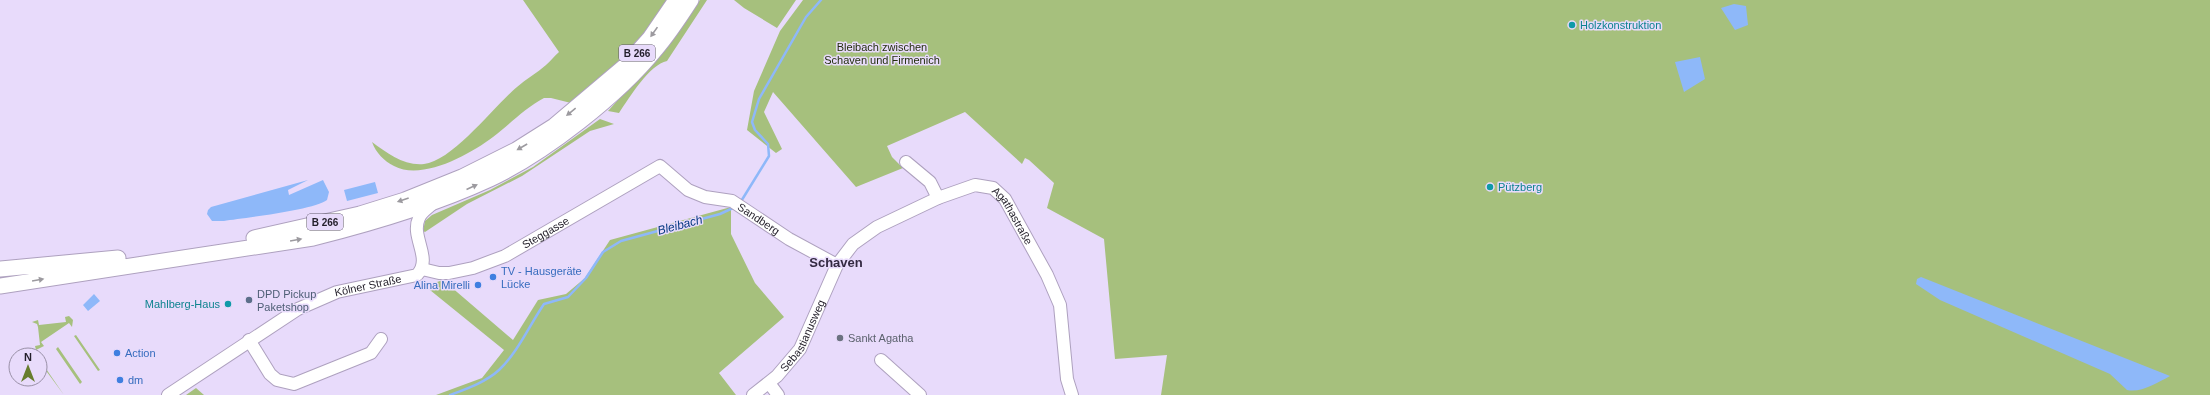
<svg xmlns="http://www.w3.org/2000/svg" width="2210" height="395" font-family="Helvetica,sans-serif">
<rect width="100%" height="100%" fill="#e8dbfb"/>
<path fill="#a6c07d" d="M523,0H668L654,23L620,63L571,103L551,98H544C525,108 509,125 493,137C469,155 422,181 394,166C384,161 376,153 372,142C387,153 404,166 424,164C453,161 495,105 517,87C526,79 537,73 546,65C551,61 554,56 559,52Z
M700,0H707L667,61C650,64 629,98 619,113L608,111L667,46Z
M734,0H796L777,28L744,8Z
M803,0H2210V395H1161L1167,355L1115,359L1104,239L1047,208L1054,183L1029,160L1025,158L1022,164L965,112L887,146L892,157L903,168L856,187L773,92L764,112L782,149L776,153L747,130L754,91L780,31Z
M600,119L614,124L590,131L522,176L467,204L425,232L423,231L425,221L432,215L490,190L533,167Z
M731,207V234L755,283L784,317L719,373L736,395H436L482,378L504,350L425,286L443,280L513,340L538,300L566,294L585,278L610,240Z
M69,316L73,320L72,327L69,323L41,342L44,346L36,350L35,346L40,345L38,327L37,324L32,322L38,320L39,325L66,322L65,317Z
M76,335L100,370L98,371L74,336Z
M58,347L82,382L80,384L56,349Z
M40,360L64,395L44,368L40,370Z
M196,388L204,395H186Z"/>
<path fill="#8eb8f9" d="M1734,4L1746,6L1748,25L1735,30L1721,8Z
M1700,57L1705,79L1684,92L1675,62Z
M308,180L288,190L289,195L323,180L329,192L327,200C314,210 244,218 224,221H212L207,214L208,210L211,207Z
M375,182L378,193L347,201L344,190Z
M1921,277L2170,376C2157,383 2141,393 2127,390L2110,374L1940,300L1916,284L1917,279Z
M94,294L100,301L88,311L83,305Z"/>
<g fill="none" stroke-linecap="round" stroke-linejoin="round">
<path stroke="#8eb8f9" stroke-width="2.5" d="M740,203L769,156L768,144L755,130L752,122L759,99L806,17L821,0
M450,395C466,389 486,382 499,370C518,352 529,326 544,304L568,297L586,278L603,252L621,241L720,214L735,207"/>
<defs>
<g id="minor">
<path d="M906,162L930,182L938,198"/>
<path id="s1" d="M422,269L439,273H449L473,268L505,256L660,166L688,190L705,197L732,201L789,239L837,265"/>
<path d="M249,340L270,374L277,380L294,384L371,353L381,339"/>
<path d="M881,360L920,395"/>
<path d="M769,383L778,395"/>
<path id="s2" d="M168,395L298,309L337,292L417,275C433,258 410,237 419,218C421,212 428,208 432,204"/>
<path id="s3" d="M753,395L777,376L800,349L837,265L853,244L877,227L938,198L975,185L993,188L1005,199L1047,275L1060,305L1067,379L1072,395"/>
</g>
<path id="major" d="M254,238L360,214L405,200L462,177L516,150L554,126L625,66L650,38L676,0
M0,269L118,258
M0,286L313,238C373,223 434,205 490,179C545,153 618,96 656,49C669,34 680,17 691,0"/>
</defs>
<use href="#minor" stroke="#aea1bf" stroke-width="14"/>
<use href="#major" stroke="#aea1bf" stroke-width="17"/>
<use href="#minor" stroke="#fff" stroke-width="12"/>
<use href="#major" stroke="#fff" stroke-width="15"/>
</g>
<defs><path id="oneway-solid" d="M-6-.8H1V-3.2L6.5 0L1 3.2V.8H-6Z"/></defs>
<g fill="#9c9a9f">
<use href="#oneway-solid" transform="translate(654 32) rotate(125)"/>
<use href="#oneway-solid" transform="translate(571 112) rotate(141)"/>
<use href="#oneway-solid" transform="translate(522 147) rotate(150)"/>
<use href="#oneway-solid" transform="translate(472 187) rotate(-24)"/>
<use href="#oneway-solid" transform="translate(403 200) rotate(161)"/>
<use href="#oneway-solid" transform="translate(296 240) rotate(-10)"/>
<use href="#oneway-solid" transform="translate(38 280) rotate(-10)"/>
</g>
<g fill="#0f9aa8" stroke="#e8dbfb" stroke-width="1.5">
<circle cx="1572" cy="25" r="4"/>
<circle cx="1490" cy="187" r="4"/>
<circle cx="228" cy="304" r="4"/>
</g>
<g fill="#3f7fe0" stroke="#e8dbfb" stroke-width="1.5">
<circle cx="493" cy="277" r="4"/>
<circle cx="478" cy="285" r="4"/>
<circle cx="117" cy="353" r="4"/>
<circle cx="120" cy="380" r="4"/>
</g>
<circle fill="#5c6f8a" stroke="#e8dbfb" stroke-width="1.5" cx="249" cy="300" r="4"/>
<circle fill="#6b7280" stroke="#e8dbfb" stroke-width="1.5" cx="840" cy="338" r="4"/>
<g text-anchor="middle" dominant-baseline="central" stroke-width="3" stroke-linejoin="round" paint-order="stroke">
<g fill="#e8dbfb" stroke="#5e5769" stroke-width="1">
<rect x="619" y="45" width="36" height="16" rx="3"/>
<rect x="307" y="214" width="36" height="16" rx="3"/>
</g>
<g font-size="10" font-weight="bold" fill="#231f2a">
<text x="637" y="53">B 266</text>
<text x="325" y="222">B 266</text>
</g>
<g font-size="11" fill="#0d838f" stroke="#e8dbfb" text-anchor="start">
<text x="1580" y="25">Holzkonstruktion</text>
<text x="1498" y="187">Pützberg</text>
<text x="220" y="304" text-anchor="end">Mahlberg-Haus</text>
</g>
<g font-size="11" fill="#232e0e" stroke="#e8dbfb">
<text x="882" y="47">Bleibach zwischen<tspan x="882" dy="13">Schaven und Firmenich</tspan></text>
</g>
<g font-size="11" fill="#231f2a" stroke="#e8dbfb">
<text stroke="none"><textPath href="#s3" startOffset="373">Agathastraße</textPath></text>
<text stroke="none"><textPath href="#s1" startOffset="380">Sandberg</textPath></text>
<text stroke="none"><textPath href="#s1" startOffset="133">Steggasse</textPath></text>
<text stroke="none"><textPath href="#s2" startOffset="230">Kölner Straße</textPath></text>
<text stroke="none"><textPath href="#s3" startOffset="79">Sebastianusweg</textPath></text>
</g>
<g font-size="11" fill="#366cbe" stroke="#e8dbfb" text-anchor="start">
<text x="501" y="271">TV - Hausgeräte<tspan x="501" dy="13">Lücke</tspan></text>
<text x="470" y="285" text-anchor="end">Alina Mirelli</text>
<text x="125" y="353">Action</text>
<text x="128" y="380">dm</text>
</g>
<g font-size="11" fill="#4e5e75" stroke="#e8dbfb" text-anchor="start">
<text x="257" y="294">DPD Pickup<tspan x="257" dy="13">Paketshop</tspan></text>
</g>
<g font-size="11" fill="#5b616d" stroke="#e8dbfb" text-anchor="start">
<text x="848" y="338">Sankt Agatha</text>
</g>
<g font-size="12" font-style="italic" fill="#053881" stroke="#e8dbfb">
<text transform="translate(680 225) rotate(-15)">Bleibach</text>
</g>
<g font-size="13" font-weight="bold" fill="#332941" stroke="#e8dbfb">
<text x="836" y="262">Schaven</text>
</g>
</g>
<g transform="translate(28 367)"><circle r="19" fill="#e8dbfb" stroke="#9990a7"/>
<path d="M0-3L7 15L0 10L-7 15Z" fill="#677d2e"/>
<text y="-6" font-size="11" font-weight="bold" text-anchor="middle" fill="#231f2a">N</text>
</g>
</svg>
